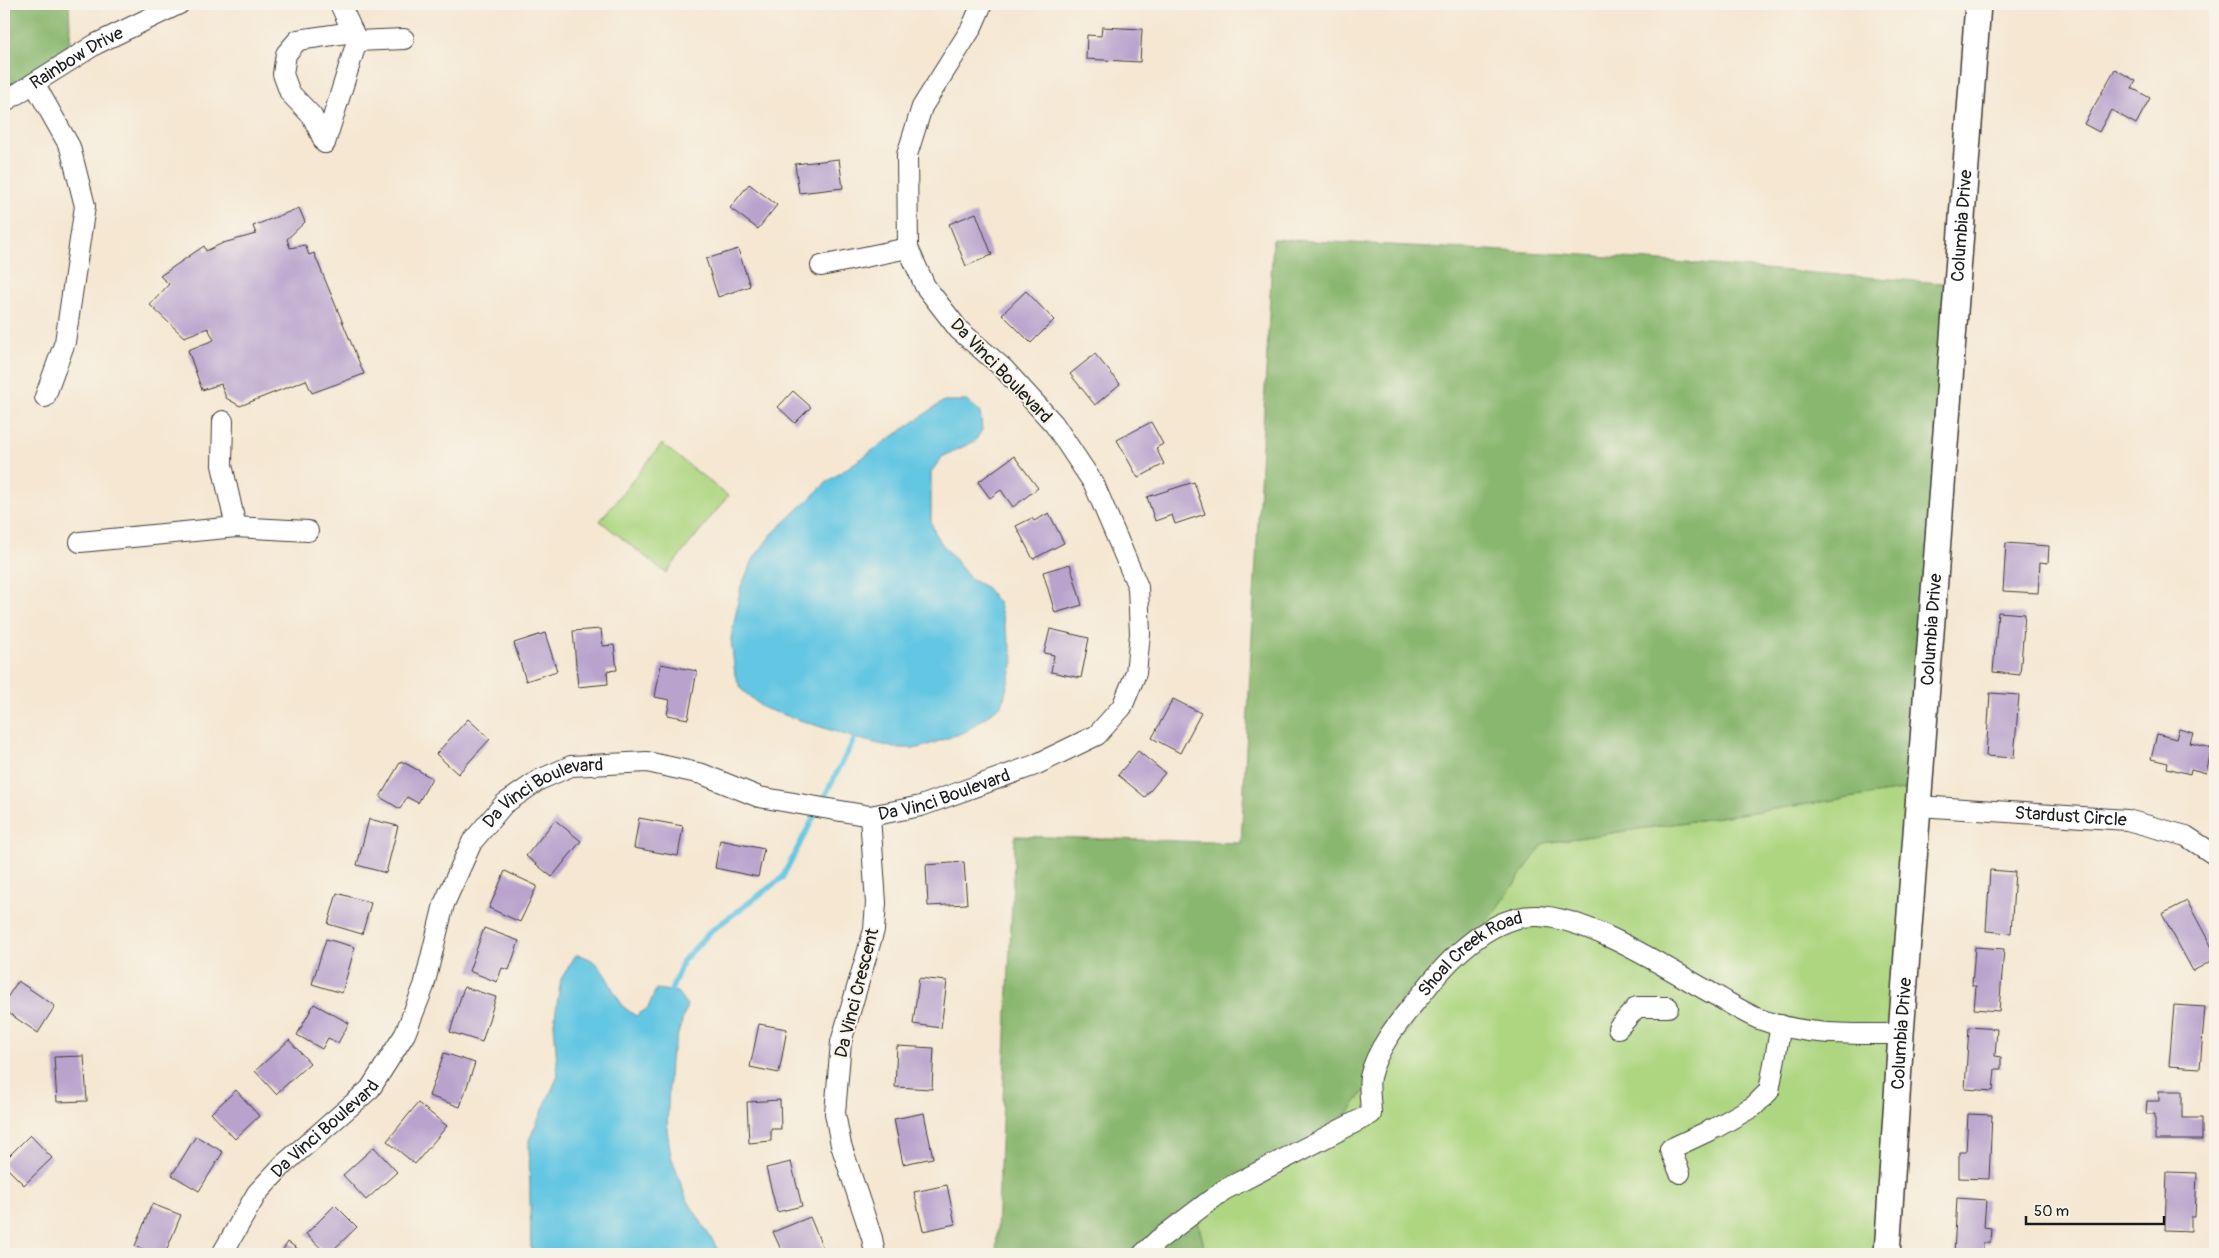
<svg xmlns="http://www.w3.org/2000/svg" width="2219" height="1258" font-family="Pangolin,sans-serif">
<rect width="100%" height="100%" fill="#f7f3e8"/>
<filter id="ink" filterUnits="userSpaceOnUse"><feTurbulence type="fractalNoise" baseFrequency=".02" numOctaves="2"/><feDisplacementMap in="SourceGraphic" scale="10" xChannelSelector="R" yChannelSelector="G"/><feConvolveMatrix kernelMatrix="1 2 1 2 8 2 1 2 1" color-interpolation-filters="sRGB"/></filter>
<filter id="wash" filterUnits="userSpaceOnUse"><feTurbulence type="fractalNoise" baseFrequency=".0096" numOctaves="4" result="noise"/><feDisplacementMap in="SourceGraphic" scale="20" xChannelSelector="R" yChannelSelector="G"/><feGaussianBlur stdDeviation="1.12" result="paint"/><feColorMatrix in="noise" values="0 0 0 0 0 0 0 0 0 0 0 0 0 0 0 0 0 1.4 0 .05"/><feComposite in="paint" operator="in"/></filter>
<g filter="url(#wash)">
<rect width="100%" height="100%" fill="#f5e7d2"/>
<path fill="#aed681" stroke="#65794e" d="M662,444L728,496L666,573L600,521Z
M1909,789L1887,1254H1206L1193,1203L1320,1152L1543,843Z"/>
<path fill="#8ab76f" stroke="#536a46" d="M4,4H69L71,57L4,94Z
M1273,239L1584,255L1955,284L1909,789L1544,843L1320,1152L1193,1203L1206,1254H996L1015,836L1241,843Z"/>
<path fill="#64c6e2" stroke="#40717f" d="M944,401H967L980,411L982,430L975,441L942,457L931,472V522L936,536L959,565L971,579L987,588L999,604L1014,661L1002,705L965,732L919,748H895L855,738L763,708L741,689L735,675L731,639L741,586L754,558L771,535L827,482Z
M576,955C604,957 608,987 624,1007C627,1010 632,1013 636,1016L648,1008L656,989L677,992L687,1005L670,1060L667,1130L671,1156L686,1198L721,1254H531L529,1140L558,1076L554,1023L561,979Z"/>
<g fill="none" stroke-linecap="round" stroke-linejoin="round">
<path stroke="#64c6e2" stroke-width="5.5" d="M671,991L683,961L711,931L782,878L855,738"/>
</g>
<g id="blocks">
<path fill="#b9a3cd" d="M1102,27L1142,29L1140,62L1086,59L1087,35L1101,36Z
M2115,69L2136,81L2132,88L2150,98L2136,124L2111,110L2099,132L2084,124Z
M839,159L843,188L799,193L795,164Z
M749,184L777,205L758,229L730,208Z
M299,208L305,222L287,239L290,248L305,245L309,255L314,253L364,374L312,393L306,380L240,406L226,398L221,384L202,390L188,350L214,340L208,328L184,337L150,305L169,284L160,276L204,246L206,251L223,243L256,234L253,226Z
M976,213L992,255L966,266L949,224Z
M738,249L750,286L718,297L706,259Z
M1026,291L1054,320L1031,343L1002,314Z
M1095,354L1120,384L1095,405L1070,374Z
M793,391L811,407L795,423L778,407Z
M1151,422L1163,444L1156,448L1164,464L1138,478L1117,440Z
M1014,456L1038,488L1013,507L1001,490L990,498L978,482Z
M1194,482L1205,514L1175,524L1172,515L1155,521L1147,497Z
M1049,513L1064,543L1033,559L1016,526L1032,518L1034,521Z
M2006,543L2049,546L2048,563L2040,562L2038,593L2003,591Z
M1070,564L1082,605L1055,613L1043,572Z
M1998,612L2025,614L2020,675L1993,672Z
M601,629L603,646L614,645L617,670L607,671L608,684L578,687L573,631Z
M1050,629L1089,638L1081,678L1051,672L1054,655L1044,653Z
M545,633L557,671L526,681L514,643Z
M661,664L697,671L688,719L667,715L670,700L655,697Z
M1990,693L2019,695L2014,758L1986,756Z
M1173,699L1201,713L1180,753L1152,738Z
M468,719L490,739L458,774L436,754Z
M2179,729L2193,733L2190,743L2212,748L2206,773L2191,769L2190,774L2167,768L2168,763L2151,759L2157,734L2176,739Z
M1138,751L1165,773L1145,797L1118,775Z
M401,761L432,778L418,803L407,797L400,809L380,797Z
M639,818L683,826L678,856L634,848Z
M369,819L398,826L386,873L357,865Z
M555,820L581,841L552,877L526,856Z
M720,840L764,849L758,877L715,868Z
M964,862L967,904L928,906L926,865Z
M1990,870L2015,872L2011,933L1986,931Z
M505,871L537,886L520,922L489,908Z
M337,893L371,903L362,934L328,924Z
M2187,901L2215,953V959L2193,971L2162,914Z
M484,928L519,941L509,970L502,968L497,982L469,971Z
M326,939L355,947L342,993L312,984Z
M1975,947L2004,949L1999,1011L1974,1009L1976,986H1972Z
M919,978L947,981L941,1028L913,1024Z
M18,981L55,1006L38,1033L4,1010V1002Z
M464,987L496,997L482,1042L450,1032Z
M314,1004L349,1023L338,1043L328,1038L322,1049L297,1035Z
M2174,1005L2205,1007L2200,1068L2169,1066Z
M759,1024L787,1029L779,1073L750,1067Z
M1969,1027L1997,1029L1995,1056L2001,1057V1069H1995L1993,1091L1965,1089Z
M289,1040L310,1063L276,1094L255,1071Z
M897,1046L934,1048L932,1089L895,1087Z
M444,1053L475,1063L460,1107L429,1096Z
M84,1056L87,1101L57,1102L54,1057Z
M236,1090L259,1116L235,1139L211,1113Z
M2159,1091H2182V1118H2202V1140H2155V1114H2146L2147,1101H2159Z
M780,1100L781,1129H771V1141L749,1143L747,1102Z
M418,1103L447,1126L415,1164L387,1141Z
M924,1113L933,1158L903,1164L894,1119Z
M1968,1114L1992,1115L1989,1179L1959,1178V1152H1966Z
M30,1135L52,1158L24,1185L4,1165V1161Z
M196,1136L223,1152L199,1191L172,1175Z
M374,1147L397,1172L366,1200L343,1175Z
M791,1162L802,1206L777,1212L766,1168Z
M2167,1172L2197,1173L2195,1217H2191V1231L2165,1230Z
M947,1185L955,1224L923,1231L914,1192Z
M1957,1198L1986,1200L1984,1227L1991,1228L1990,1243H1983V1254H1954Z
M152,1204L181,1215L165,1254H155L135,1246Z
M335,1205L357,1227L329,1254H327L306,1234Z
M810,1217L825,1253L783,1254L773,1232Z
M288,1242L305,1254H280Z"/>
</g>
</g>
<g filter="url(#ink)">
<use href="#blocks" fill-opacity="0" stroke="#3d3a37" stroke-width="1"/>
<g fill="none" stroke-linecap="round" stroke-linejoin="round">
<defs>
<g id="minor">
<path d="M340,4L357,41L404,39"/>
<path d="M34,83L70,147L85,206L65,342L45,397"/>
<path id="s1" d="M4,102L96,44L179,4"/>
<path d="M325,143L312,116L290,93L283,74L286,54L298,40L353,32"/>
<path d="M325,143L357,41"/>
<path d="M821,266L908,248"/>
<path d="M223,421L222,465L236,527"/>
<path d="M80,542L236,527L308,531"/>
<path id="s2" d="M1919,806L2127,820L2186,836L2215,855"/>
<path d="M870,816L876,903L874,930L841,1042L835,1113L841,1145L872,1238L875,1254"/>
<path d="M1618,1028L1637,1007H1668"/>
<path d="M1680,1173L1670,1149L1717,1127L1754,1106L1769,1091L1781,1025"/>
<path id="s3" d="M222,1254L257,1193L284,1164L370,1089L405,1034L424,986L444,904L472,842L504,804L539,780L571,766L647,762L702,774L759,797L870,816L921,806L1035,765L1097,735L1122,707L1136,673L1140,634L1138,587L1094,484L1054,424L1003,368L959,330L925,286L908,248L907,155L922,107L971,29L982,4"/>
<path id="s4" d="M1143,1254L1158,1240L1224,1190L1371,1114C1371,1103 1368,1088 1370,1077C1378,1044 1404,1016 1424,991C1450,958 1491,915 1537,916C1589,917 1669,970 1715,995C1729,1003 1744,1013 1759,1019C1804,1036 1853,1034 1901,1034"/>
</g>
<g id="major">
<path id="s5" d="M1887,1254L1901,1034L1978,4"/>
</g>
</defs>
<use href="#minor" stroke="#3d3a37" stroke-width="22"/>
<use href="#major" stroke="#3d3a37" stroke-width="28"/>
<use href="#minor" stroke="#fff" stroke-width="20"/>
<use href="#major" stroke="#fff" stroke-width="25"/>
</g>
</g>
<g text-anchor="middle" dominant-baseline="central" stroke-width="4" stroke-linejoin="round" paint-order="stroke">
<g font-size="18" fill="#1c1c1c" stroke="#f7f3e8">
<text stroke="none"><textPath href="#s1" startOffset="85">Rainbow Drive</textPath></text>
<text stroke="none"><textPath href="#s5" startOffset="1031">Columbia Drive</textPath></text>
<text transform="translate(1001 371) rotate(46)">Da Vinci Boulevard</text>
<text stroke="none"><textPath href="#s5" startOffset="626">Columbia Drive</textPath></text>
<text stroke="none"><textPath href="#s3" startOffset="1004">Da Vinci Boulevard</textPath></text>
<text stroke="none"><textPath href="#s3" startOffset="584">Da Vinci Boulevard</textPath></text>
<text stroke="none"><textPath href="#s2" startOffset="152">Stardust Circle</textPath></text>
<text stroke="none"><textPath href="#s4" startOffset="469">Shoal Creek Road</textPath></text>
<text transform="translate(857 993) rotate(-76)">Da Vinci Crescent</text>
<text stroke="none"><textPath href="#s5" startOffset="221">Columbia Drive</textPath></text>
<text stroke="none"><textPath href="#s3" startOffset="164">Da Vinci Boulevard</textPath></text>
</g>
</g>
<rect width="2219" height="1258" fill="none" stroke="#f7f3e8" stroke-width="20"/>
<path d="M2026 1216v8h138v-8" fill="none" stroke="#1c1c1c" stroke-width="2.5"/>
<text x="2034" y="1216" font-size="15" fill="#1c1c1c" stroke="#f7f3e8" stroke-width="4" paint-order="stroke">50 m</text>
</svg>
